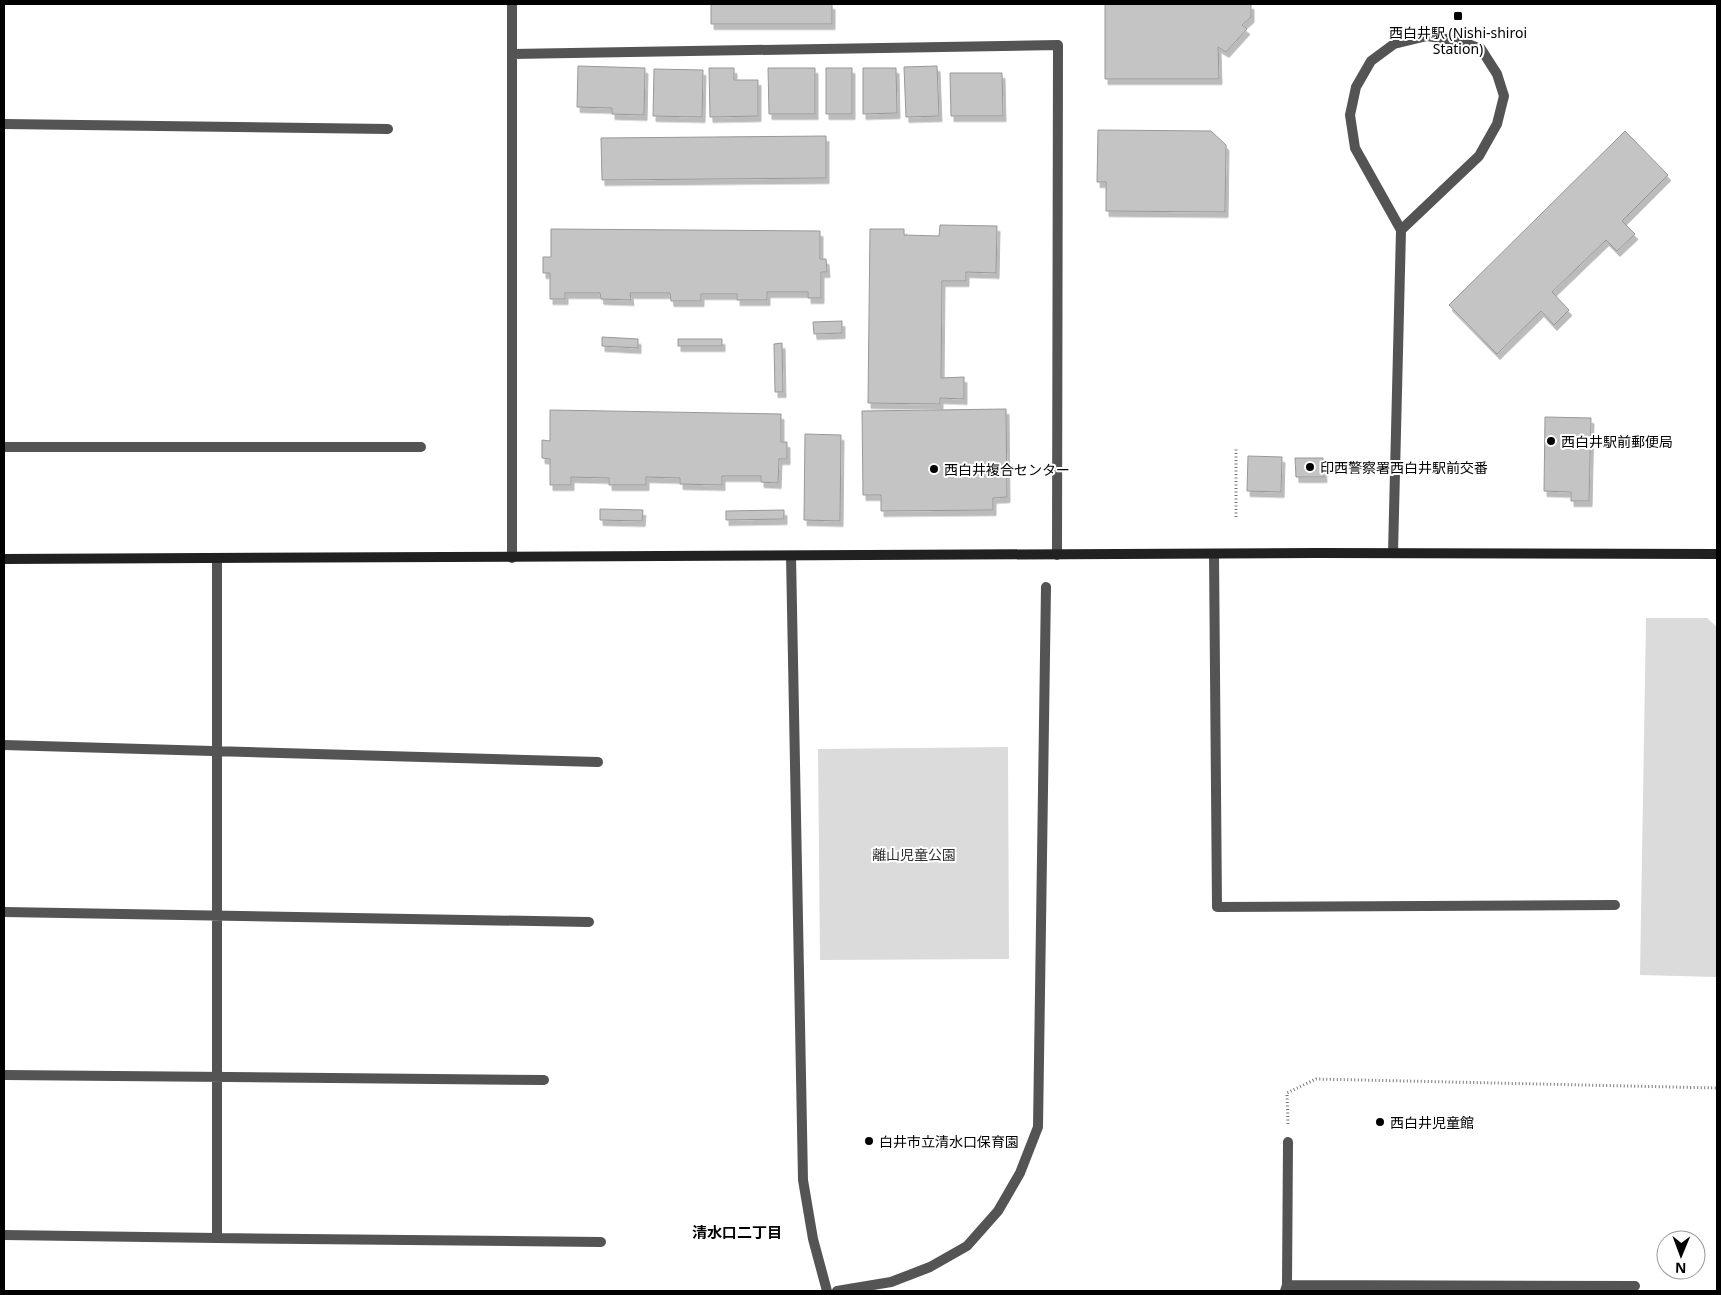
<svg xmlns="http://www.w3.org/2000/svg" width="1721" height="1295" font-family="'Noto Sans','Noto Sans JP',sans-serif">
<defs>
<filter id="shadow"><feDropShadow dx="3" dy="5.5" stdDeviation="0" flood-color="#0004"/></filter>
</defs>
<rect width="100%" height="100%" fill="#fff"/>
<path fill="#dbdbdb" d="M1646,618H1707L1717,627V977L1640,975Z
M1008,747L1009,959L820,960L818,749Z"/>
<path fill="#c4c4c4" stroke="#989898" filter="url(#shadow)" d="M711,4H832V24H711Z
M1105,4H1251V17L1242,25L1247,29L1226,52L1218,47L1219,79H1105Z
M578,66L645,68L644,115L612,114V108L577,107Z
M937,66L939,116L906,117L904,67Z
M709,68H734V80H758V116L710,117Z
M768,68H815V114H769Z
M826,68H852V114H826Z
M863,68H896L897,113L863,114Z
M654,69L703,70L702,117L653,116Z
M950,73H1002L1003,116H951Z
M1098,130L1211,131L1226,145L1225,212L1106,211V182H1097Z
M1625,131L1668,175L1622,221L1635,234L1617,251L1606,240L1552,292L1569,310L1554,325L1541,311L1497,354L1449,305Z
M826,136V178L602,180L601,138Z
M940,225L997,226L996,273L966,272V281H942L941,378L964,377V399L940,398V404L868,403L870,229H904V235L939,236Z
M551,229L820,231V259H826L827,272H821V298H808V292H767V300H737V294H701V301H671L670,293H630L631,300L601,299L600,293H565V299H550V273H543V257H551Z
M842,321V333L814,334L813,322Z
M602,337L638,339V348L602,346Z
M678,339H722V346H678Z
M782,343L783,392H775L774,344Z
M1006,409L1007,497L993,498V510L881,511V495H863L862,411Z
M550,410L781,414V442H787V459H779L778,483L761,482V476H722V485L680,484V478L646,477V485H609V478L571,477V485H550V459L542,458V440L550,441Z
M1545,417L1591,418L1589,501H1571V492L1544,491Z
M805,434L841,435L840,521L804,520Z
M1248,456L1282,457L1281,492L1247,491Z
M1295,458H1323L1324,477H1296Z
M600,509L643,510L642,521L600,520Z
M784,510V519L726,520V511Z"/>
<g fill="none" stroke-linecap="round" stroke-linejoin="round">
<path stroke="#767676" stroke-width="3" stroke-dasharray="1 2.5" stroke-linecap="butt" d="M1236,517V448
M1288,1124L1287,1093L1316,1079L1717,1088"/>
<path stroke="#545454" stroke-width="10" d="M1427,36L1460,41L1481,49L1497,74L1504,96L1497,124L1479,156L1401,230L1355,148L1350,115L1356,87L1371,61L1394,44Z
M4,124L388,129
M4,447H421
M1393,553L1401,230
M1214,554L1217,907L1615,905
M4,745L598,762
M4,912L589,922
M4,1075L544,1080
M4,1235L217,1238V559
M217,1238L601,1242
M1287,1285L1288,1142
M1285,1291L1287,1285L1635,1286"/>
<path stroke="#545454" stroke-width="10" d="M512,4V558
M512,54L1058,45L1057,555
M791,556L803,1180L813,1239L827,1291
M837,1291L891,1282L930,1267L967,1246L998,1211L1020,1173L1038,1127L1046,587"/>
<path stroke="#212121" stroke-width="10" d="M4,559L1317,553L1717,554"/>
</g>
<g fill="#000" stroke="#fff" stroke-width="2">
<rect x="1453" y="11" width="10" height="10" rx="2.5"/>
<circle cx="1551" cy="441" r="5"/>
<circle cx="1310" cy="467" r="5"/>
<circle cx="934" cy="469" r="5"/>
<circle cx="1380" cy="1122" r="5"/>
<circle cx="869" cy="1141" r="5"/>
</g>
<g text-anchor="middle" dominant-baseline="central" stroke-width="4" stroke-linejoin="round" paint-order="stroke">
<g font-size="14" fill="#000" stroke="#fff" text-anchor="start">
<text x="1458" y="32" text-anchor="middle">西白井駅 (Nishi-shiroi<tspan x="1458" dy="16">Station)</tspan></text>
<text x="1561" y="441">西白井駅前郵便局</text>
<text x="1320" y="467">印西警察署西白井駅前交番</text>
<text x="944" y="469">西白井複合センター</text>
<text x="1390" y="1122">西白井児童館</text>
<text x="879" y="1141">白井市立清水口保育園</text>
</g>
<g font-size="14" fill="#323232" stroke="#fff">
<text x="914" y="854">離山児童公園</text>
</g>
<g font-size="15" font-weight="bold" fill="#000" stroke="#fff">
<text x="737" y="1232">清水口二丁目</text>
</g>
</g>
<rect width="1721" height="1295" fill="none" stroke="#000000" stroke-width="10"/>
<g transform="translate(1681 1255) rotate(181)"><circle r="24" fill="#ffffff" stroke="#999999"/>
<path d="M0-4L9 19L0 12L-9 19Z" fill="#000000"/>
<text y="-8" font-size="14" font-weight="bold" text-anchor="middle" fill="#000000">N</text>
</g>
</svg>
